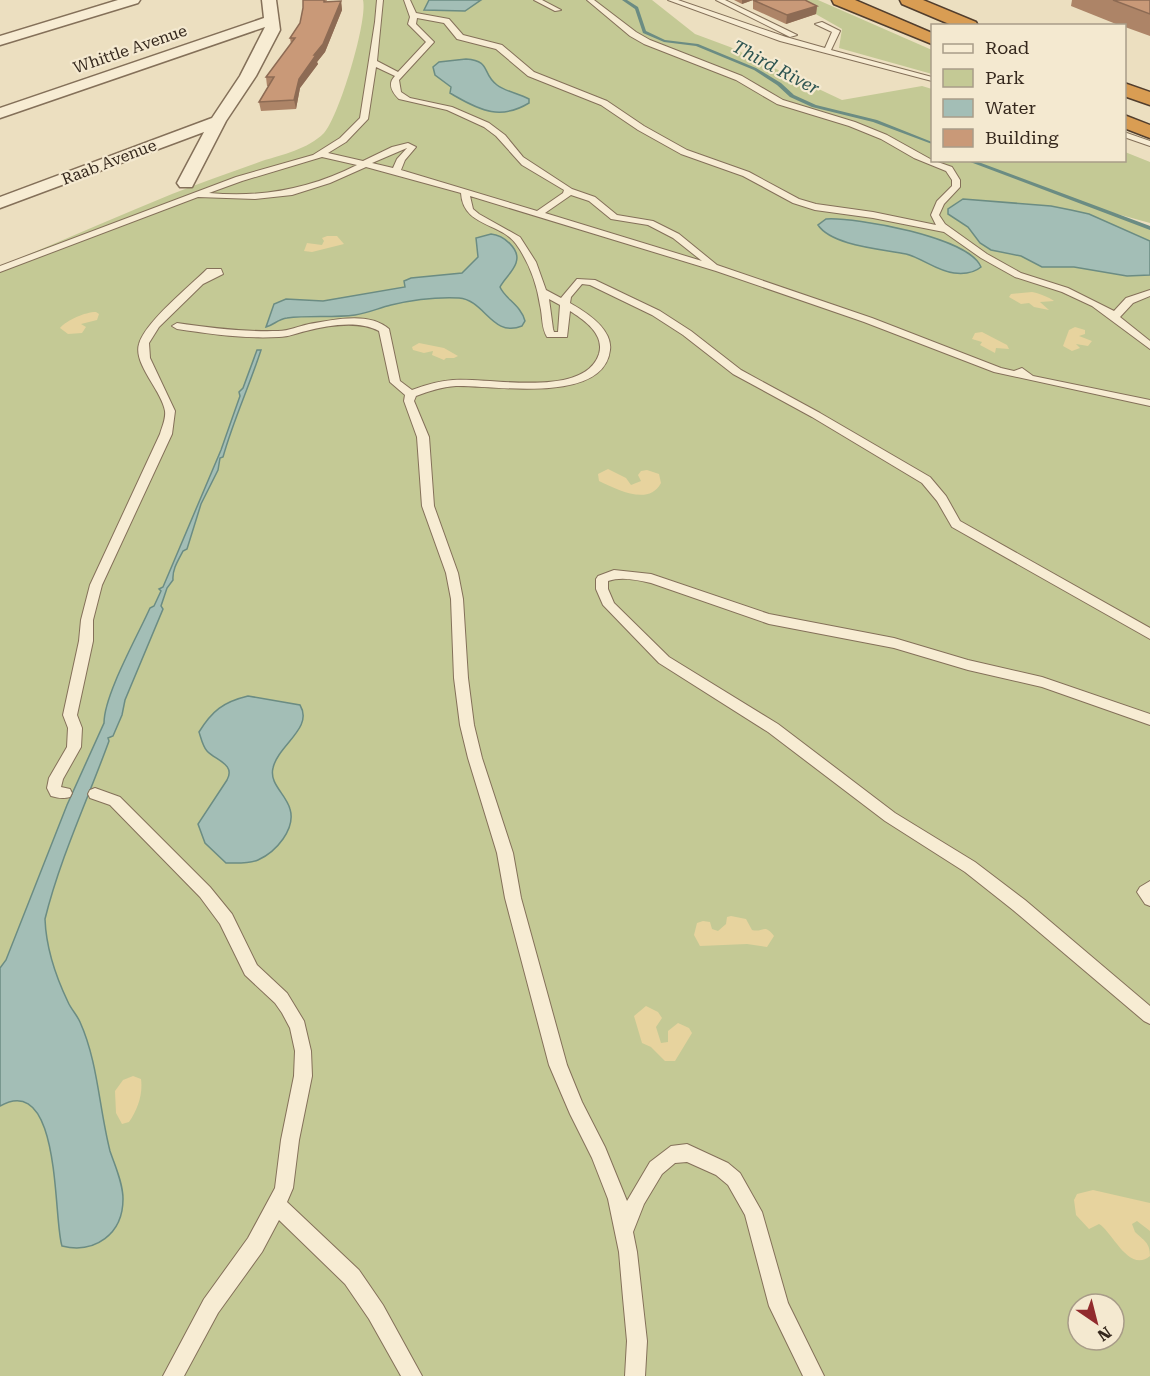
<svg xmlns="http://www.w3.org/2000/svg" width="1150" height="1376" font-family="'Roboto Serif',serif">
<rect width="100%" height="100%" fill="#ecdfc0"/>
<path fill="#c4c995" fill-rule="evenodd" d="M363,0H652L695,34L730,47L842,100L922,86L932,89V160H1124L1125,152L1150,162V223L1095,208L1150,228V1376H0V266C58,243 115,217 172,194C202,182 232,172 262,161C282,155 308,149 324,133C339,117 368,20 363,0ZM1078,1304H1114V1340H1078Z
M791,0H818L932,50V74L839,48L842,29Z"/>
<path fill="#e7d39e" d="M327,236H337L344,244L312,252L304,251L307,243L322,245L324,241L322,238Z
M1032,292C1038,293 1049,297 1054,301L1040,302L1049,310L1034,307L1029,303L1021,304L1009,297L1011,294Z
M96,312L99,314L97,320L81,324L86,327L82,333L68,334L60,328C67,320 85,312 96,312Z
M1075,327L1085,330V334L1079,336L1092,341L1088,346L1076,344L1080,348L1072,351L1063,346L1069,330Z
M982,332L1007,345L1009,349L996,348L995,353L980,345L982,342L972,339L975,333Z
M419,343L444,348L458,356L454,358H446L444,360L432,355L433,351L424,353L413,350L412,347Z
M608,469L626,478L631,485L641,481L638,475L641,471L647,470L659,474L661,483C649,506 618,490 599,481L598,474Z
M731,916L746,919L752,930C763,933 764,923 774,936L767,947L747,944L700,946L694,935L697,923L703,921L710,922L712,929L718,931L726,924L727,917Z
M646,1006L658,1012L662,1018L656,1027L661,1043L668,1042V1031L678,1023L689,1028L692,1033L675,1061H665L651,1047L642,1043L634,1016Z
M133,1076L141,1079C143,1094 138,1109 129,1122L122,1124L116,1113L115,1091L123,1080Z
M1093,1190L1150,1203V1231L1137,1221L1132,1224L1135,1232C1144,1241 1150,1242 1150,1256C1129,1274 1112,1231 1099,1224L1089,1229L1076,1215L1074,1200L1077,1194Z"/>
<path fill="#a3beb6" stroke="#6b8c83" stroke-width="1.5" d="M429,0H481L465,11L424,10Z
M466,59C492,61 481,73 497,85C506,92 519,93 529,99V103C501,120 481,111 455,96L450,93L451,87L435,75L433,67L439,62Z
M963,199L1051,206L1071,210L1089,214L1150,241V275L1127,276L1074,267H1042L1021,256L991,250L980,243L968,227L948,214V209Z
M826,219C856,217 969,237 981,267C974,273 963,274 954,273C937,271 922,258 906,254C883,249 832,246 818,225Z
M491,234C503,235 521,249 516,263C513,272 504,279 500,287C505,299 521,305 525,321L522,326C492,338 485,300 459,298C438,297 412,300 391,305C379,308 368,313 355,315C333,318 309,315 287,318C278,319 274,325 266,327L274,304L286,299L323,301L405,287L404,281L411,278L462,273L478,257L476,238Z
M257,350H261C249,387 233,421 223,457L220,458L218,470L201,504L187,549L183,551C179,559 172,569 173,580L167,588L161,606L163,609L125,700L122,715L113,736L108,738L109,741C88,799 60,858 45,919C46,946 56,977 68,1002C71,1009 77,1015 80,1022C98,1062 99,1108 110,1151C115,1166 123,1183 123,1199C123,1234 95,1254 62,1246C53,1220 62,1071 0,1106V968L6,960L67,805L104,723C104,695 137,637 150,608L154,606L161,591L159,589L163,587L221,450L240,396L239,392L243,388Z
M248,696L300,705C314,728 278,745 273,768C269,784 286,794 290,809C296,829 276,852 258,860C249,864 236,863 226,863L205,843L198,824L227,780C236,764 215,760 207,751C203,747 201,738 199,732C212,711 223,702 248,696Z"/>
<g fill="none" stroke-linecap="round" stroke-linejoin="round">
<path fill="#6b8c83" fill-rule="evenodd" d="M622,0H627L638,7L646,31L665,40L698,44L756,68L781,83L794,95L816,105L877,120L932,142V144L873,122L812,107L790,97L777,85L754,70L696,46L664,42L643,33L635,9Z
M965,160H973L1150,226V230Z"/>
<defs>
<path id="lane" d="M377,0H383L377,61L398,72L426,42L408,24L410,17L404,0H410L416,13L449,19L463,35L502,45L534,72L607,101L644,126L687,150L749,172L799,199L816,204L873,212L936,225L931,215L937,201L952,186V180L946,171L914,158L881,139L849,126L777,104L736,80L644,44L630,36L587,0H594L636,32L650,40L742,76L783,100L855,122L887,135L932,160L952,167L960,180V187L944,204L939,215L945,224L987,254L1021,273L1068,288L1114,311L1126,298L1150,290V296L1133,303L1120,317L1150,341V349L1092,306L1062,292L1015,277L981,258L944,232L873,218L815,210L793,203L743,176L681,154L638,130L601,105L528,76L496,49L457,39L444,23L417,18L416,24L434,42L399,80L401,92L410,98L452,107L489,123L505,135L523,157L572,189L595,197L617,215L653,221L679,234L717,265L872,318L1001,368L1014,371L1022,368L1033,376L1150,400V406L994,372L864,322L716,271L470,196L473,209L479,214L520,237L536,262L546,290L561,298L577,279L595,280L660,311L691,331L741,370L820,413L930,477L946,496L960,521L1150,628V639L952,527L937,501L922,483L812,417L733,374L683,335L652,315L590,285L582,284L571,297L570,303C586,312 613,329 610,350C604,405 493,385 456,386C442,387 429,391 416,396L414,401L429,437L434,506L458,573L463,599L468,678L474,725L482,758L513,853L521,898L567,1065L582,1102L605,1147L627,1201L650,1162L671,1146L687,1144L728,1163L740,1173L762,1212L788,1303L824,1376H803L769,1306L745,1215L728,1185L716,1175L687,1162L675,1163L662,1174L644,1204L633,1232L637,1252L647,1341L645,1376H625L627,1341L623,1298L619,1252L608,1199L592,1158L570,1114L549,1065L505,898L497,853L468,758L460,725L454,678L451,599L446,573L422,506L417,437L404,401L405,395L390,382L379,331C358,320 329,325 306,331C297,333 288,337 279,337C244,339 211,334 177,329L172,326L177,323C211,328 243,332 278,331C289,331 299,326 309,324C333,320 369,311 389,329L400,381L412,390C425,385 439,381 453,380C489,377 584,399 599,354C605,334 584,320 570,311L567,337H547C541,327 543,317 540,305C537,285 529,262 516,244C500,222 463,227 461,193L366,167L330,183L292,195L255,199L198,197L0,272V266L236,177L313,155L340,138L360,118L375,22ZM376,67L395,76C387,84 392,92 399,99L447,110L484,127L496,136L522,165L564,190L563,193L537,211L401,170L405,160L416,147L408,143L392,147L363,161L328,153L346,142L368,119ZM407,148L397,159L393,168L372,163ZM322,157L357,165C310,189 261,198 209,193L242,181ZM571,195L589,201L611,219L648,225L673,238L702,261L545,213ZM549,299L560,305L558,332H554L553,329Z
M534,0H542L561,10L555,11Z
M668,0H678L786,37L825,48L832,32L815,24L822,22L840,31L831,50L932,77V81L780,41Z
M716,0H725L797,35L790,37Z
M1124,132L1150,141V146L1124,137Z
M207,269H221L223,274L203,284L159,327L149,343L150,358L175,411L172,434L102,585L93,620V641L77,715L82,728L81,747L63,779L61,787L70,789L72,793L70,797C63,799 58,798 51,796L47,788L49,778L67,747L68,728L63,715L79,641L81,620L90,585L160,434C162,427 166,419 165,411C162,391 133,364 139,344C145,322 190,286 207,269Z
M614,570L651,574L769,614L894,638L968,660L1042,677L1150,714V725L1042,687L968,670L894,648L769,624L651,583C637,580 622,576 608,581V589L614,603L669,657L778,724L895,813L975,862L1025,900L1150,1006V1024L1144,1021L1013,910L965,872L885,821L768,732L659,663L603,605L596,589V579L598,576Z
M95,788L120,797L210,887L232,914L257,965L287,993L304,1021L311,1051L312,1076L299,1140L293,1188L287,1202L359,1270L383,1305L422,1376H401L369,1319L345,1284L279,1220L262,1252L218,1313L184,1376H163L204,1299L248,1238L275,1188L281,1140L294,1076L295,1051L290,1028L282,1013L275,1003L245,975L220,924L200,897L110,805L90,798L88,794L90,790Z
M1150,881V906L1145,904L1137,892L1140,887Z"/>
<path id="street" d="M118,0H140L138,3L0,45V36Z
M262,0H276L280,30L256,76L226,121L192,187H180L177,183L204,132L0,208V197L212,118L240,76L265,27L0,118V108L264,18Z"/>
<path id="highway" d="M832,0H855L932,33V44L834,4Z
M900,0H923L976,22L978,26H954L902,4Z
M1124,83L1150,92V105L1124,96Z
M1124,115L1150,125V138L1124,128Z"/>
</defs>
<use href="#lane" stroke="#847059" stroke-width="2"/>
<use href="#street" stroke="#847059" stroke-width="3"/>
<use href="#highway" stroke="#523e2d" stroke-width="3"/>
<use href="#lane" fill="#f7ecd3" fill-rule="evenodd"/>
<use href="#street" fill="#f7ecd3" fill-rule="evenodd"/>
<use href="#highway" fill="#d99d53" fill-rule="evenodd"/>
</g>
<path fill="#ad8467" d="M303,0H327L326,2L341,1L342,10L325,52L317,62L318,64L300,88L296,109L261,111L259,102L269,86H267L266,77L291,44L290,38L300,23L303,8Z
M734,0H753L742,4Z
M753,0L817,6L816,14L786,24L753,9Z
M1072,0H1150V36L1125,27V26H1121L1071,6Z"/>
<path fill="#8d6b54" d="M742,0H753L742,4Z
M341,1L342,10L325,52L317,62L318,64L300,88L296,109L294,100L299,79L314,55Z
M817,6L816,14L786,24L787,15Z"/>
<path fill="#c99978" stroke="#8d6b54" stroke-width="1.5" d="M303,0H324V2L341,1L323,44L314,55H316L299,79L294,100L259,102L274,77H266L295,38H290L300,23L303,8Z
M753,0H805L817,6L787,15Z
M1113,0H1150V14Z"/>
<g text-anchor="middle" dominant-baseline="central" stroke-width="4.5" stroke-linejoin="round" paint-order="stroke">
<g font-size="16" fill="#35281d" stroke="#f4e9d0">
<text transform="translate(130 49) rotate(-19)">Whittle Avenue</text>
<text transform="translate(109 162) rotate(-21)">Raab Avenue</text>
</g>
<g font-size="18" font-style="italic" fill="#2d5451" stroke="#f4e9d0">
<text transform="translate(776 67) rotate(28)">Third River</text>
</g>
</g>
<rect x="931" y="24" width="195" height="138" fill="#f4e9d0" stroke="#a89c88" stroke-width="1.5"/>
<rect x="943" y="44" width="30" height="9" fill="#f7ecd3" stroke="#a89c88" stroke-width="1.5"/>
<text x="985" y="54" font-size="18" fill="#35281d">Road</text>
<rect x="943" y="69" width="30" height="18" fill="#c4c995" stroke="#a89c88" stroke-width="1.5"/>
<text x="985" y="84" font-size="18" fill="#35281d">Park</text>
<rect x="943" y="99" width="30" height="18" fill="#a3beb6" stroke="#a89c88" stroke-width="1.5"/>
<text x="985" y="114" font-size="18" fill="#35281d">Water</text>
<rect x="943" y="129" width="30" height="18" fill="#c99978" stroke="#a89c88" stroke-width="1.5"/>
<text x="985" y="144" font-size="18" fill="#35281d">Building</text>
<g transform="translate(1096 1322) rotate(145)"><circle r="28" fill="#f4e9d0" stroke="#a89c88" stroke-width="1.5"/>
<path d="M0-4.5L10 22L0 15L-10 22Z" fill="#912b2d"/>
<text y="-9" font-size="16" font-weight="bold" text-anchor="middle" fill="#35281d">N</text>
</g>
</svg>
